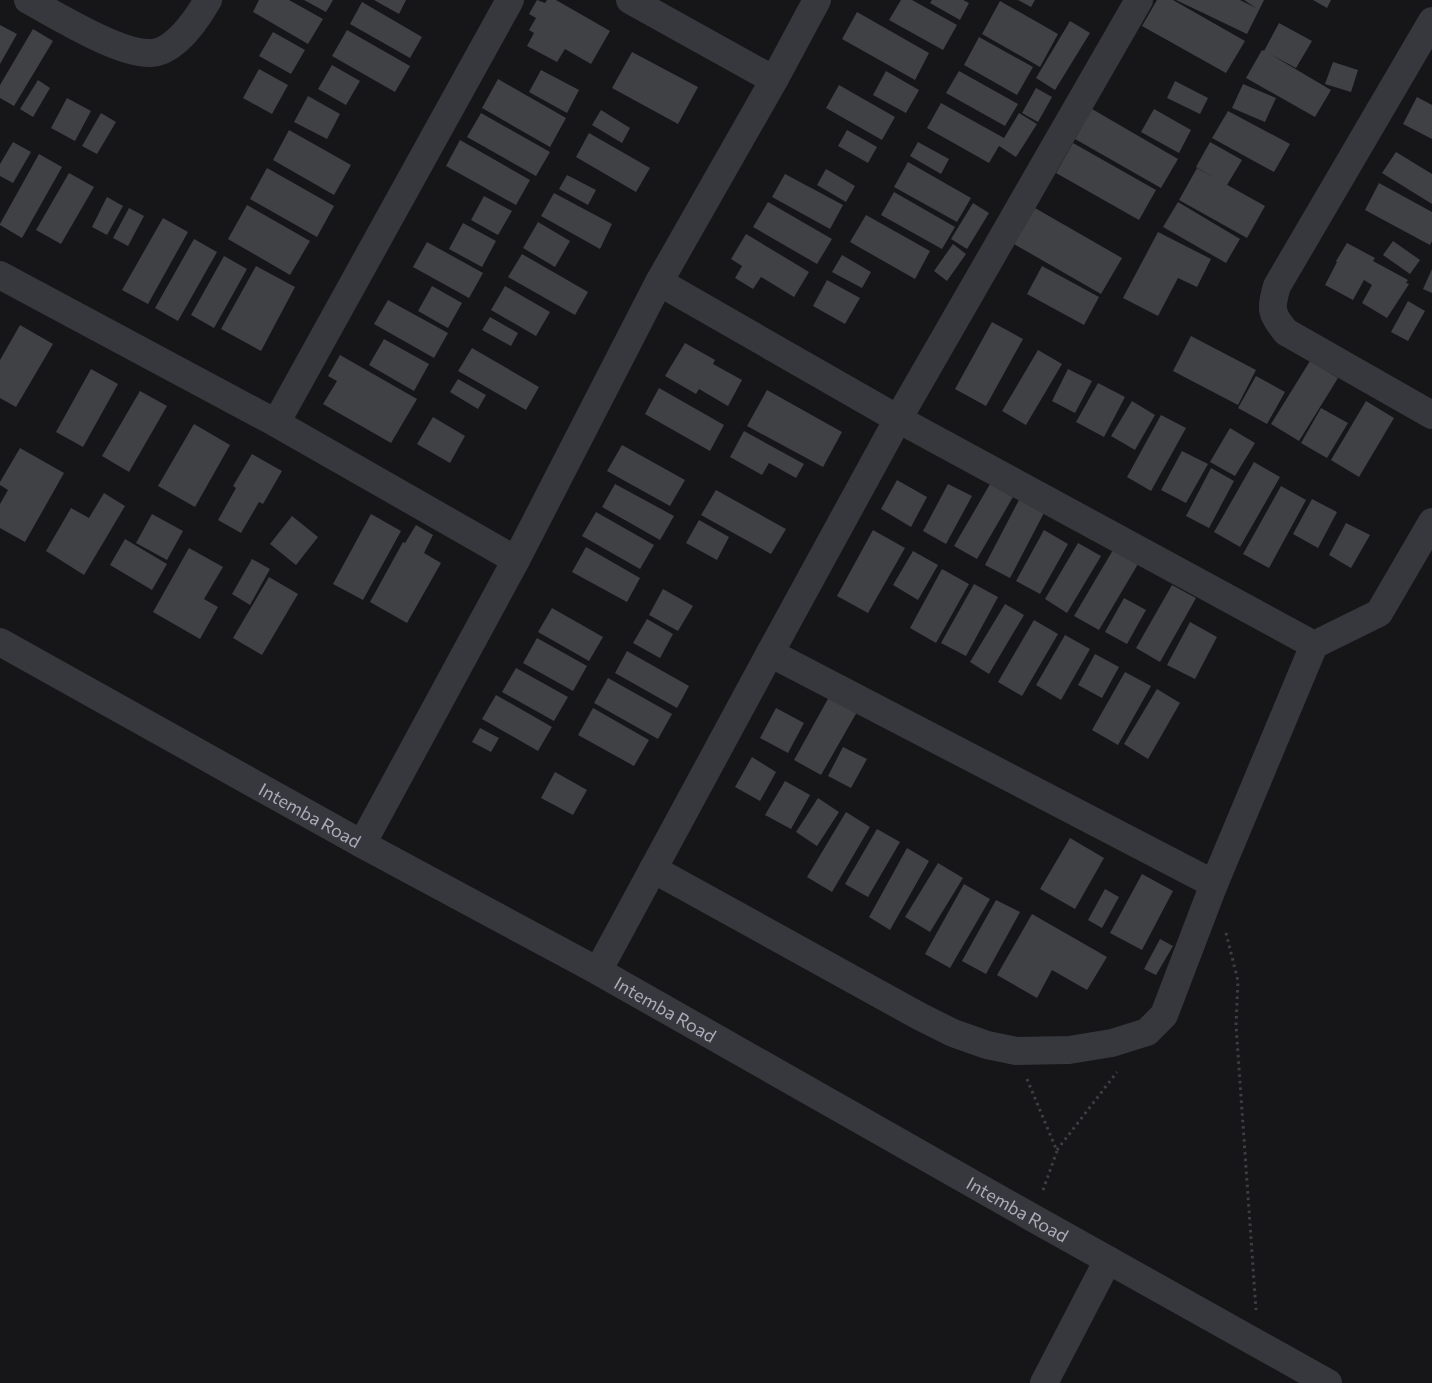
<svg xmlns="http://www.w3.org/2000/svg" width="1432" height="1383" font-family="Commissioner,sans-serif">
<rect width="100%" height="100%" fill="#161618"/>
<path fill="#404145" d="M259,0H289L323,19L308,44L253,12Z
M304,0H333L326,12Z
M374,0H406L399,14Z
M537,0L545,3L547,0H556L610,31L591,64L565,49L557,62L527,46L534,33L529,30L536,18L529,14Z
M901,0H912L957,25L943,50L889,20Z
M932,0H963L969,3L960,20L930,3Z
M1018,0H1035L1031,7Z
M1157,0H1173L1245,41L1226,73L1142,26Z
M1176,0H1240L1256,8L1244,0H1264L1247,34Z
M1313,0H1331L1327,8Z
M1000,1L1058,34L1040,67L982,34Z
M362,2L422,37L410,58L350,24Z
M857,12L929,53L915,80L842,39Z
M1070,21L1090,33L1055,90L1036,78Z
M1279,23L1312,41L1296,68L1270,54L1331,90L1315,117L1246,78L1262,50L1264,51Z
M0,25L17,34L0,64Z
M33,29L53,41L14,106L0,98V85Z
M347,30L410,66L395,92L332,56Z
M273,32L305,50L291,74L259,56Z
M979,37L1033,67L1017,95L964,65Z
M632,52L698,87L678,124L612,88Z
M1333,62L1358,70L1351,92L1325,84Z
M332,65L360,81L346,105L318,89Z
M259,69L288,85L272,114L243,98Z
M541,70L579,90L567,113L529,92Z
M886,71L919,90L906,113L873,95Z
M959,71L1018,104L1005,126L946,93Z
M498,79L566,118L550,147L482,108Z
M38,80L50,88L33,117L20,109Z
M1175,81L1208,98L1200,114L1167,98Z
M1243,84L1276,98L1265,122L1232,108Z
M839,85L895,117L882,140L826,108Z
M1036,88L1052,97L1038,122L1022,113Z
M308,96L340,114L327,139L294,122Z
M1417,97L1432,105V139L1403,124Z
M67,98L91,111L75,141L51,128Z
M941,103L1004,138L1019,113L1037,124L1016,157L999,146L989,163L927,128Z
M1092,109L1178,159L1161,188L1075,139Z
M1154,109L1191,130L1179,153L1141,132Z
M601,110L630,128L622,143L592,125Z
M1228,111L1290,144L1274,172L1212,138Z
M101,113L116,122L97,154L82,146Z
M481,113L550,152L536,176L467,137Z
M289,130L351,165L334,195L273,160Z
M847,130L877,147L868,163L838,146Z
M589,133L650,168L636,192L576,157Z
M460,140L530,180L516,205L446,166Z
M13,142L31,152L13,183L0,176V164Z
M918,142L949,159L941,174L910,156Z
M1210,142L1242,160L1227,185L1196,167Z
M1073,143L1156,190L1139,220L1056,173Z
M1396,152L1432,174V204L1382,173Z
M39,154L62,167L22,238L0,225V224Z
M908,162L971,198L957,222L894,187Z
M267,168L334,206L317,237L250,199Z
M1197,168L1265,206L1247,238L1179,200Z
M826,169L855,186L846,202L817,185Z
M69,173L94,187L61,244L36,230Z
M785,174L843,205L830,229L772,197Z
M567,175L596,190L588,205L559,189Z
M1379,183L1432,212V241L1430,245L1365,210Z
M894,192L955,227L942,249L881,215Z
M554,193L612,224L600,249L541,216Z
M484,196L512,211L498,235L471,220Z
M107,197L123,206L107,235L92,227Z
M768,202L832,239L817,264L753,227Z
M1178,202L1240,239L1226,263L1163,227Z
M973,203L989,213L967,249L951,239Z
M247,205L310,241L290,275L228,239Z
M129,208L144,216L128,246L113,238Z
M1035,208L1122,258L1101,294L1014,244Z
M866,215L930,251L915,279L850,242Z
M163,218L188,232L148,304L122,290Z
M538,222L570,241L555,267L523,248Z
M463,223L496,241L482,267L449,249Z
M1158,232L1211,259L1197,287L1178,278L1158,316L1123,298Z
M746,234L809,272L794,297L761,277L753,289L735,278L742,266L731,259Z
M194,239L217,252L178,321L155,308Z
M1393,241L1420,260L1410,274L1383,255Z
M427,242L483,273L469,298L413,267Z
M1347,243L1375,258L1373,261L1408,280L1406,283L1409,284L1387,318L1362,303L1372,285L1364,280L1353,300L1325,285L1337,262L1336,261Z
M953,244L966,254L947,281L934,271Z
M522,254L588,292L575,315L508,277Z
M842,255L871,272L862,288L832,272Z
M224,256L247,269L214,328L191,315Z
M256,266L295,287L261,351L221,329Z
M1042,266L1099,297L1084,325L1027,294Z
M1432,269V293L1423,289Z
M827,280L860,298L845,324L813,306Z
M432,286L462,303L448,328L418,311Z
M505,286L550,312L536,336L491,310Z
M388,300L448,333L434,358L374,324Z
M1408,301L1425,311L1408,341L1391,332Z
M490,317L518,333L511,346L482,330Z
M992,322L1023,339L986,406L955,389Z
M20,325L53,344L16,407L0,398V360Z
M1191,336L1256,370L1238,405L1173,371Z
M384,339L429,364L414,391L369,365Z
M685,343L715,360L713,364L742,380L728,406L699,389L696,394L665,376Z
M472,348L539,387L526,410L458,371Z
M1038,350L1062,364L1026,425L1002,411Z
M340,355L417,399L391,443L323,404L337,381L328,376Z
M1310,361L1338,378L1299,441L1271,424Z
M91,369L118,384L83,447L56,432Z
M1068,369L1092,381L1075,413L1052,401Z
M1256,376L1285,392L1267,424L1238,408Z
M458,379L486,395L478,409L450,392Z
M1098,383L1125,397L1104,437L1076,422Z
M659,388L724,425L710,451L645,414Z
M767,390L842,432L823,467L747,426Z
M140,391L167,406L129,472L102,456Z
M1132,401L1155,415L1135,450L1111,436Z
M1366,401L1394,418L1359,477L1331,460Z
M1321,408L1348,423L1327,458L1301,443Z
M1161,415L1186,428L1151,491L1127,477Z
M433,417L465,436L450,463L417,444Z
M194,424L230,445L195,507L158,486Z
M1230,428L1255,443L1235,476L1210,462Z
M744,431L804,464L796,478L769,463L762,475L730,457Z
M622,445L685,480L670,506L607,471Z
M20,448L64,473L25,542L0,528V504L8,490L0,485V482Z
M1182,451L1208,464L1186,503L1161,490Z
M252,454L282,471L263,504L259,502L241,533L218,520L236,488L233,486Z
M1254,462L1280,477L1240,547L1214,532Z
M1211,468L1234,481L1209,528L1186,516Z
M897,480L927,497L911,527L881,509Z
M615,484L674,516L660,540L602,507Z
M948,484L972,496L946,544L923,531Z
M990,484L1013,497L977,559L954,546Z
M1281,486L1306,500L1269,568L1243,554Z
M716,490L786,529L771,554L701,515Z
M104,493L125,506L84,575L46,551L71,508L89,518Z
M1020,498L1045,511L1010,578L985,565Z
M1312,499L1337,512L1318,548L1293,534Z
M596,512L654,545L640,569L582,536Z
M152,514L183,531L167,560L136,543Z
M371,514L401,531L363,600L333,584Z
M292,516L318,537L296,565L270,544Z
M699,520L729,537L717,560L686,543Z
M1346,523L1370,535L1351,568L1329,555Z
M416,525L433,535L424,553L441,563L407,623L370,602L403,542L405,543Z
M873,530L905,548L868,613L837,596Z
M1044,530L1068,544L1040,594L1016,581Z
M125,539L167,564L152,590L110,565Z
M1078,543L1101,556L1067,613L1045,599Z
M586,547L640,578L627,602L572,572Z
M189,548L223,567L204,599L218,607L200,639L153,612Z
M1113,550L1138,564L1099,630L1074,616Z
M913,551L938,565L918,600L893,585Z
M252,559L270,569L250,605L232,594Z
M942,569L969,584L936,643L910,628Z
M269,577L298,594L262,655L233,638Z
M974,584L998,597L966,656L941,643Z
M1172,585L1196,598L1160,662L1136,648Z
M663,589L693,606L678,631L649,615Z
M1124,598L1146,610L1127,644L1105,632Z
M1005,604L1024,615L989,674L970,662Z
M552,608L603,637L589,661L538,632Z
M647,619L673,634L660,658L633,643Z
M1034,620L1058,634L1022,696L998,682Z
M1190,622L1217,637L1195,679L1167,665Z
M1065,635L1090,649L1061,700L1036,685Z
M537,638L587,666L573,691L523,663Z
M627,651L689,686L677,708L615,673Z
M1095,654L1119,667L1102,698L1078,685Z
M516,668L568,697L554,721L502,692Z
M1125,672L1151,686L1118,745L1092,730Z
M608,678L672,714L658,739L594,703Z
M1157,689L1180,703L1148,759L1124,744Z
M496,695L552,727L538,751L482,719Z
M829,697L857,712L821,775L794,760Z
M593,708L649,740L634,766L578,735Z
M776,708L804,723L788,753L760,738Z
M480,728L499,738L491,752L472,742Z
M843,747L867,759L851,788L828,776Z
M752,757L776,772L760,801L735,787Z
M555,772L587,790L573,815L541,798Z
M785,781L810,795L791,829L765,815Z
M818,798L839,812L817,846L796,832Z
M846,812L870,827L832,892L807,877Z
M877,829L900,842L868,897L845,884Z
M1070,838L1104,858L1075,909L1040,889Z
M907,848L929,861L890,930L869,917Z
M938,863L963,878L930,932L905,917Z
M1142,874L1173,891L1142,950L1110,933Z
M964,884L990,899L950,968L925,954Z
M1105,889L1119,897L1102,928L1088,920Z
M996,900L1020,912L986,974L962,961Z
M1032,914L1107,957L1087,990L1052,970L1037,998L997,975Z
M1160,939L1173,946L1156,975L1144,969Z"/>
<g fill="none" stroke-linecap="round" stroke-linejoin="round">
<path stroke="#3d3f44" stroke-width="3" stroke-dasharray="2.5 4" stroke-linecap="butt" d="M1226,933L1238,981L1236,1025L1256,1310
M1027,1079L1057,1151L1043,1190
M1057,1150L1117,1072"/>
<g stroke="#37383d" stroke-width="28">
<path d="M28,0C56,15 120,55 151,53C175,52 197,19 208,0"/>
<path d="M630,0L774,80"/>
<path d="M1432,21L1277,286C1270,309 1271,314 1286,332L1432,415"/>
<path d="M0,275L276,423L510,0"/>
<path d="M659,282L898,419L1314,645"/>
<path d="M276,423L516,560"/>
<path id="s1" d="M0,642L362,844L598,971L1033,1218L1328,1383"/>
<path d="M362,844L516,560L659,282L774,80L817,0"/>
<path d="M653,869L919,1016L953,1033L987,1045L1016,1051L1069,1050L1112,1043L1147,1032L1164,1015L1214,884L770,653"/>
<path d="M1214,884L1314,645L1379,613L1432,522"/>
<path d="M598,971L770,653L898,419L1139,0"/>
<path d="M1044,1383L1108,1260"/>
</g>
</g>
<g text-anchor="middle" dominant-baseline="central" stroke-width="4" stroke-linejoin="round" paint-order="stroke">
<g font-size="18" fill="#a8adb8" stroke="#111113">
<text stroke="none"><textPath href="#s1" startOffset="355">Intemba Road</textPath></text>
<text stroke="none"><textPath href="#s1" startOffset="760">Intemba Road</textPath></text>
<text stroke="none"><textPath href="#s1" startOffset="1165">Intemba Road</textPath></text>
</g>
</g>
</svg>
